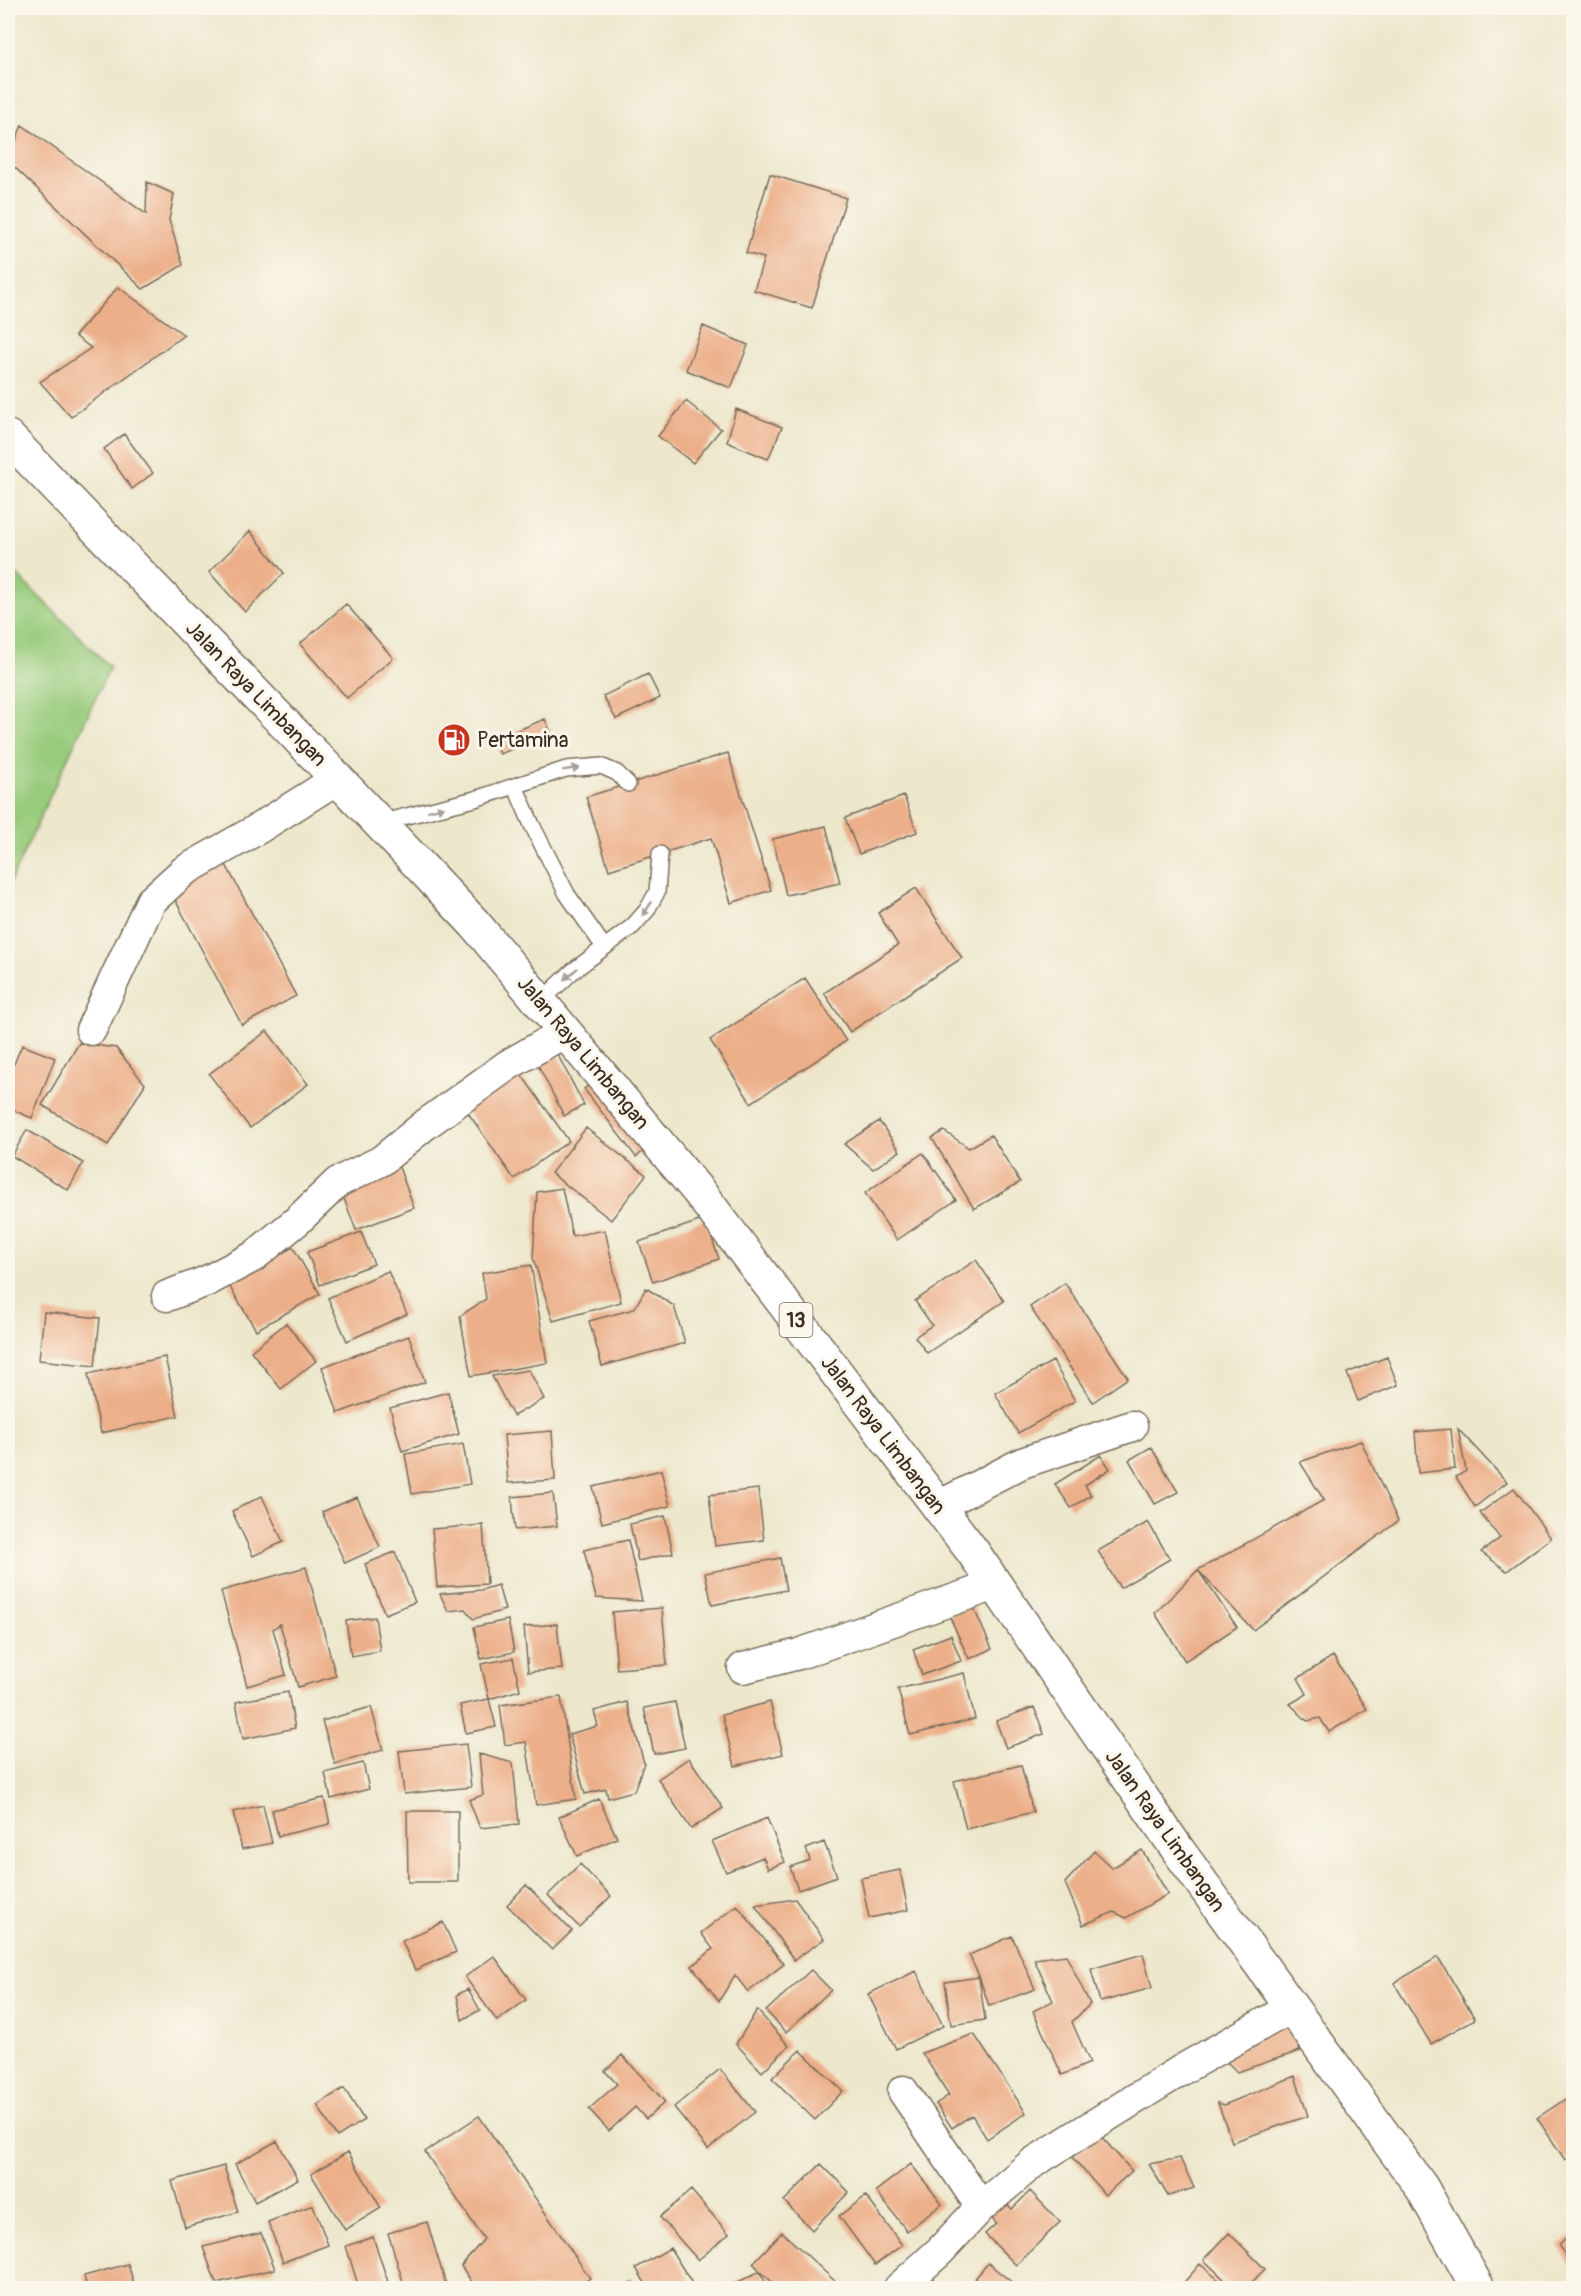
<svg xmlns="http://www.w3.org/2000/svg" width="1581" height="2296" font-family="Pangolin,sans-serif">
<rect width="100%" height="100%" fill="#fbf7ec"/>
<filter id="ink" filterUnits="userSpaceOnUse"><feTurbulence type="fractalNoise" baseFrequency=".0167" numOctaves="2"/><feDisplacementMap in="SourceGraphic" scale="12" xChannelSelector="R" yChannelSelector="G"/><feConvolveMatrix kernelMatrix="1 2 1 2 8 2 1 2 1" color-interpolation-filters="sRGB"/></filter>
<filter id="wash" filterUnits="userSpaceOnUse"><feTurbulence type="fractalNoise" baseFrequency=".008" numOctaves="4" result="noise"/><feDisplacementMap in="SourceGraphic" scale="24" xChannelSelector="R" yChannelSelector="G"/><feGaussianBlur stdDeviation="1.35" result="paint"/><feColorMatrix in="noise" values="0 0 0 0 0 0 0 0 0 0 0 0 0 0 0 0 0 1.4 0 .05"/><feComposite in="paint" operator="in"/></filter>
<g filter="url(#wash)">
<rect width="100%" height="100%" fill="#ede7cc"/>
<path fill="#98cb7b" stroke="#6a7a4c" stroke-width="1.5" d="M8,566L110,667L8,887Z"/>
<g id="blocks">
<path fill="#ecaf89" d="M22,125L146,214L147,182L174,194L169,220L183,265L143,289L8,161Z
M770,174L846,198L812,308L754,290L764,258L746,253Z
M118,287L184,335L71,417L40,382L91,348L75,336Z
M703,326L748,345L731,388L686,370Z
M686,401L721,429L693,463L658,436Z
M736,409L782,427L768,459L727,442Z
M124,434L153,473L132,489L104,449Z
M250,531L284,573L245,612L209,572Z
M346,604L393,658L347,698L300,644Z
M648,674L660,698L616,719L603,696Z
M545,719L551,733L500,754L494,740Z
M728,753L771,890L731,903L711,838L609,870L586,797Z
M904,796L917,832L859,854L845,818Z
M826,826L840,883L786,895L773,839Z
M225,863L296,996L242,1025L171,892Z
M916,888L962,958L850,1032L824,993L898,945L878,913Z
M805,978L846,1041L751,1103L710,1040Z
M267,1031L308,1084L250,1128L209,1074Z
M79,1043L116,1048L145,1084L108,1145L42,1105Z
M22,1045L55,1058L32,1118L8,1108V1062L14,1064Z
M553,1046L584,1105L564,1116L534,1057Z
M518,1070L569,1141L514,1179L464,1107Z
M598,1078L651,1145L636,1157L584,1089Z
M879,1121L900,1151L873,1169L844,1144Z
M586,1128L646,1175L611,1220L551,1173Z
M27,1130L83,1163L68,1190L12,1156Z
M944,1131L969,1148L991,1135L1020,1182L974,1209L932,1138Z
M923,1153L956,1200L897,1240L865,1193Z
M399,1167L414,1208L356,1230L340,1188Z
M562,1188L572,1236L605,1230L621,1302L553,1321L533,1258L537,1192Z
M705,1219L719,1259L653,1282L639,1242Z
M361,1232L374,1264L320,1285L307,1252Z
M293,1247L320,1294L256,1330L228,1284Z
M976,1260L1004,1301L927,1353L915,1337L932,1325L915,1301Z
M531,1265L547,1363L471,1376L460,1316L486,1299L482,1273Z
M388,1271L407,1314L347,1341L328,1298Z
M1065,1283L1128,1378L1093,1402L1030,1307Z
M646,1288L674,1306L685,1343L602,1366L589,1321L634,1309Z
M44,1312L100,1318L95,1366L39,1360Z
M286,1323L316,1361L281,1389L251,1351Z
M409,1336L425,1382L338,1413L322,1367Z
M165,1357L178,1416L101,1433L88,1374Z
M1387,1357L1398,1385L1358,1401L1347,1373Z
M1053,1361L1075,1401L1018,1433L995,1393Z
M529,1370L544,1399L513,1416L492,1376Z
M448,1392L459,1434L402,1451L390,1408Z
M1451,1429L1455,1469L1418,1473L1415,1432Z
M1458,1429L1507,1482L1475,1507L1456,1477L1466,1471Z
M552,1431L555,1480L508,1483L504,1435Z
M1361,1441L1398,1521L1253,1630L1198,1570L1324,1500L1300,1462Z
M463,1444L470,1484L412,1494L405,1454Z
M1151,1447L1178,1492L1155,1504L1129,1460Z
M1101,1455L1110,1469L1085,1485L1091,1495L1071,1508L1055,1484Z
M661,1470L670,1506L602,1523L593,1487Z
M1514,1488L1551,1538L1507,1571L1481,1552L1500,1538L1480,1513Z
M758,1489L764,1540L715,1546L709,1495Z
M553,1493L557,1526L515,1530L512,1497Z
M262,1496L283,1542L253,1556L232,1511Z
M357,1497L380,1547L345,1563L322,1512Z
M665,1516L673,1553L638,1561L630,1524Z
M1148,1522L1170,1559L1120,1588L1098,1551Z
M483,1525L487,1584L437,1587L432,1529Z
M628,1540L642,1601L596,1598L584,1550Z
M395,1552L415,1602L385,1614L365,1564Z
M780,1558L786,1590L712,1605L705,1573Z
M306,1567L336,1676L298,1687L280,1624L273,1629L286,1675L247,1686L221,1591Z
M1198,1570L1237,1627L1185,1661L1155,1613Z
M498,1585L505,1610L473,1619L465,1609L448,1611L440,1594L481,1590Z
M972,1604L992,1649L969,1659L949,1615Z
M662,1608L667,1665L617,1669L612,1612Z
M375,1617L380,1651L351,1656L346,1621Z
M508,1620L514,1652L481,1659L474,1627Z
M557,1624L562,1669L528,1672L524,1627Z
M951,1635L961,1661L922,1675L913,1649Z
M1333,1656L1367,1709L1329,1732L1320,1718L1307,1721L1290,1704L1307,1694L1298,1678Z
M513,1658L520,1690L489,1699L481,1664Z
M964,1673L975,1719L910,1735L898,1689Z
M288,1692L295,1728L243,1739L236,1702Z
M561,1697L576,1799L536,1805L526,1742L505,1745L500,1705Z
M489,1699L496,1727L466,1733L460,1705Z
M627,1702L644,1763L634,1791L608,1798L606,1789L585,1794L569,1734L598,1726L594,1711Z
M675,1702L685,1748L654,1754L644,1708Z
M770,1702L783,1754L735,1766L722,1715Z
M371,1707L383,1750L335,1764L322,1721Z
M1034,1707L1044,1734L1006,1748L996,1721Z
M466,1744L471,1787L404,1794L399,1751Z
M479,1754L513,1763L519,1824L480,1828L469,1800L483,1795Z
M689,1758L723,1808L691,1829L658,1779Z
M363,1763L369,1789L331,1799L325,1773Z
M1021,1765L1033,1812L966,1829L954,1781Z
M324,1798L330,1824L278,1836L272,1810Z
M599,1799L617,1838L577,1856L559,1817Z
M263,1805L272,1843L242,1849L233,1812Z
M407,1811H458V1882H408Z
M767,1818L785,1862L768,1869L763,1857L726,1872L712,1841Z
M824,1842L837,1876L798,1890L790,1867L810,1860L806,1849Z
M1142,1850L1168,1894L1126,1918L1114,1912L1083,1925L1065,1883L1094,1851L1112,1868Z
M580,1864L611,1896L579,1927L548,1895Z
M900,1870L908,1910L869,1918L861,1878Z
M526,1885L572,1931L552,1950L507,1905Z
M795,1899L824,1939L794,1960L755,1905Z
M737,1905L784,1964L748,1992L735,1975L719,2001L692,1966L713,1949L701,1933Z
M443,1922L456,1952L415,1970L402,1941Z
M1012,1936L1035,1989L989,2006L979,1976L969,1955Z
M1143,1954L1152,1988L1100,2002L1091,1969Z
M1066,1955L1090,2004L1072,2022L1090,2063L1062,2075L1033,2011L1053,2001L1034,1959Z
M494,1956L526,2000L497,2021L465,1977Z
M1438,1957L1475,2019L1431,2044L1394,1983Z
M811,1970L831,1990L786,2032L766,2011Z
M916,1971L943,2026L896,2049L868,1994Z
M979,1977L985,2020L951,2025L945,1982Z
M468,1989L480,2010L462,2020L457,1995Z
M757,2010L789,2046L762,2072L736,2044Z
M1293,2025L1300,2051L1237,2072L1217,2052L1223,2054Z
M974,2034L1026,2113L987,2139L972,2115L952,2128L936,2104L949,2095L922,2053Z
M800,2050L843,2091L815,2120L772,2078Z
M622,2055L665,2102L646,2119L635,2107L609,2131L589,2109L617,2084L605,2071Z
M720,2069L755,2112L708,2149L674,2107Z
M1295,2076L1308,2116L1232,2142L1218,2103L1224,2105Z
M344,2088L364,2120L337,2137L317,2105Z
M1567,2098L1574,2107V2154L1565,2160L1537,2118Z
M479,2116L590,2278L575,2288H476L461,2266L484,2239L425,2152Z
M1099,2134L1132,2171L1105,2195L1072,2157Z
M277,2141L298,2179L255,2202L235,2164Z
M348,2152L381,2208L345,2230L311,2174Z
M1180,2158L1194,2188L1168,2196L1149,2164Z
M821,2164L849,2192L812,2230L784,2201Z
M911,2164L942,2204L907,2231L876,2191Z
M224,2166L238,2212L185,2227L172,2181Z
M691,2190L729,2234L698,2260L660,2217Z
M1030,2191L1060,2222L1016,2265L985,2234L996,2224L989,2211L1002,2199L1012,2209Z
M866,2196L902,2245L875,2265L839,2216Z
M313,2205L328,2245L283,2262L268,2222Z
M427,2222L447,2288H405L388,2233Z
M782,2232L838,2284L834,2288H779L760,2271L753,2263Z
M261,2233L275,2269L216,2283L203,2247Z
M1229,2233L1265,2269L1246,2288H1233L1204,2260Z
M1574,2234V2268L1558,2245Z
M373,2237L390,2288H359L346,2246Z
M670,2248L695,2288H648L636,2268Z
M988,2263L1019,2288H970L968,2287Z
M128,2264L135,2288H87L84,2276Z
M1200,2264L1228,2288H1179Z
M760,2271L768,2288H726Z
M633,2282L636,2288H621Z
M341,2286L358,2287V2288H342Z"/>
</g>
</g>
<g filter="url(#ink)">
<use href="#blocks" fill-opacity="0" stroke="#796c5b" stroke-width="1.5"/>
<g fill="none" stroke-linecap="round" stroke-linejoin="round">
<defs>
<path id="lane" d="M515,786L532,825L567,894L604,947
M379,823L475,799L566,769L601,766L617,773L628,784
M540,1002L573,971L633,926L647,910L657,892L660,854"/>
<path id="street" d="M91,1030L151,901L184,871L256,830L337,779
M167,1296L207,1281L253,1257L297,1221L338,1182L381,1161L426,1124L508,1065L565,1032
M937,1507L1022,1463L1132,1426
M743,1668L799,1654L995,1585
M903,2091L981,2207
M899,2288L940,2251L981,2207L1034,2162L1183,2069L1291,2008"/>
<path id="highway" d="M8,437L330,771L474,923L699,1192L973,1552L1178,1850L1422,2188L1478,2288"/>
</defs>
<use href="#lane" stroke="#796c5b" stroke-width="18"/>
<use href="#street" stroke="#796c5b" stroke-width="33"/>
<use href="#highway" stroke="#796c5b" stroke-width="36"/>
<use href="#lane" stroke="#fff" stroke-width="15"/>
<use href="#street" stroke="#fff" stroke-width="30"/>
<use href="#highway" stroke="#fff" stroke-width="33"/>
</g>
<defs><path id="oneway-solid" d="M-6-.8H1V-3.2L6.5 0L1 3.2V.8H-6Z" transform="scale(1.5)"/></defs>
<g fill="#a79f9a">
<use href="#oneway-solid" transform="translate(571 769) rotate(-9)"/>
<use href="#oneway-solid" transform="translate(436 809) rotate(-14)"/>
<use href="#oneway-solid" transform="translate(647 909) rotate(124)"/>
<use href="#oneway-solid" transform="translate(571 974) rotate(138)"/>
</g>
</g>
<defs>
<symbol id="fuel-disc" viewBox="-11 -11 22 22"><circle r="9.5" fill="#c8321e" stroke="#fbf7ec"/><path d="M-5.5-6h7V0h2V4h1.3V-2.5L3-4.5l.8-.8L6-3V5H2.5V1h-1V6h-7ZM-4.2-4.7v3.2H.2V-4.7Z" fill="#fff"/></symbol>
</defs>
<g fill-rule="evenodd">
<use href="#fuel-disc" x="435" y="721" width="38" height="38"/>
</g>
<g text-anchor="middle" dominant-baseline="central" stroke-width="6" stroke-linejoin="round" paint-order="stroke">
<rect fill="#fbf7ec" stroke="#75685c" stroke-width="1.5" x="779.5" y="1303" width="33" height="34" rx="4.5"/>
<g font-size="20" font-weight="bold" fill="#3b2a1e">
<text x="796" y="1320">13</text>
</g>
<g font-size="21" fill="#3b2a1e" stroke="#fbf7ec">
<text transform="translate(256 694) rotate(46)">Jalan Raya Limbangan</text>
<text transform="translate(583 1053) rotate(50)">Jalan Raya Limbangan</text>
<text transform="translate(883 1435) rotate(53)">Jalan Raya Limbangan</text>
<text transform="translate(1165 1831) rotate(55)">Jalan Raya Limbangan</text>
</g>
<g font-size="21" fill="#3b2a1e" stroke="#fbf7ec" text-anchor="start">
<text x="477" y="740">Pertamina</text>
</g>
</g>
<rect width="1581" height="2296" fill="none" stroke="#fbf7ec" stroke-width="30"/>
</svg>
